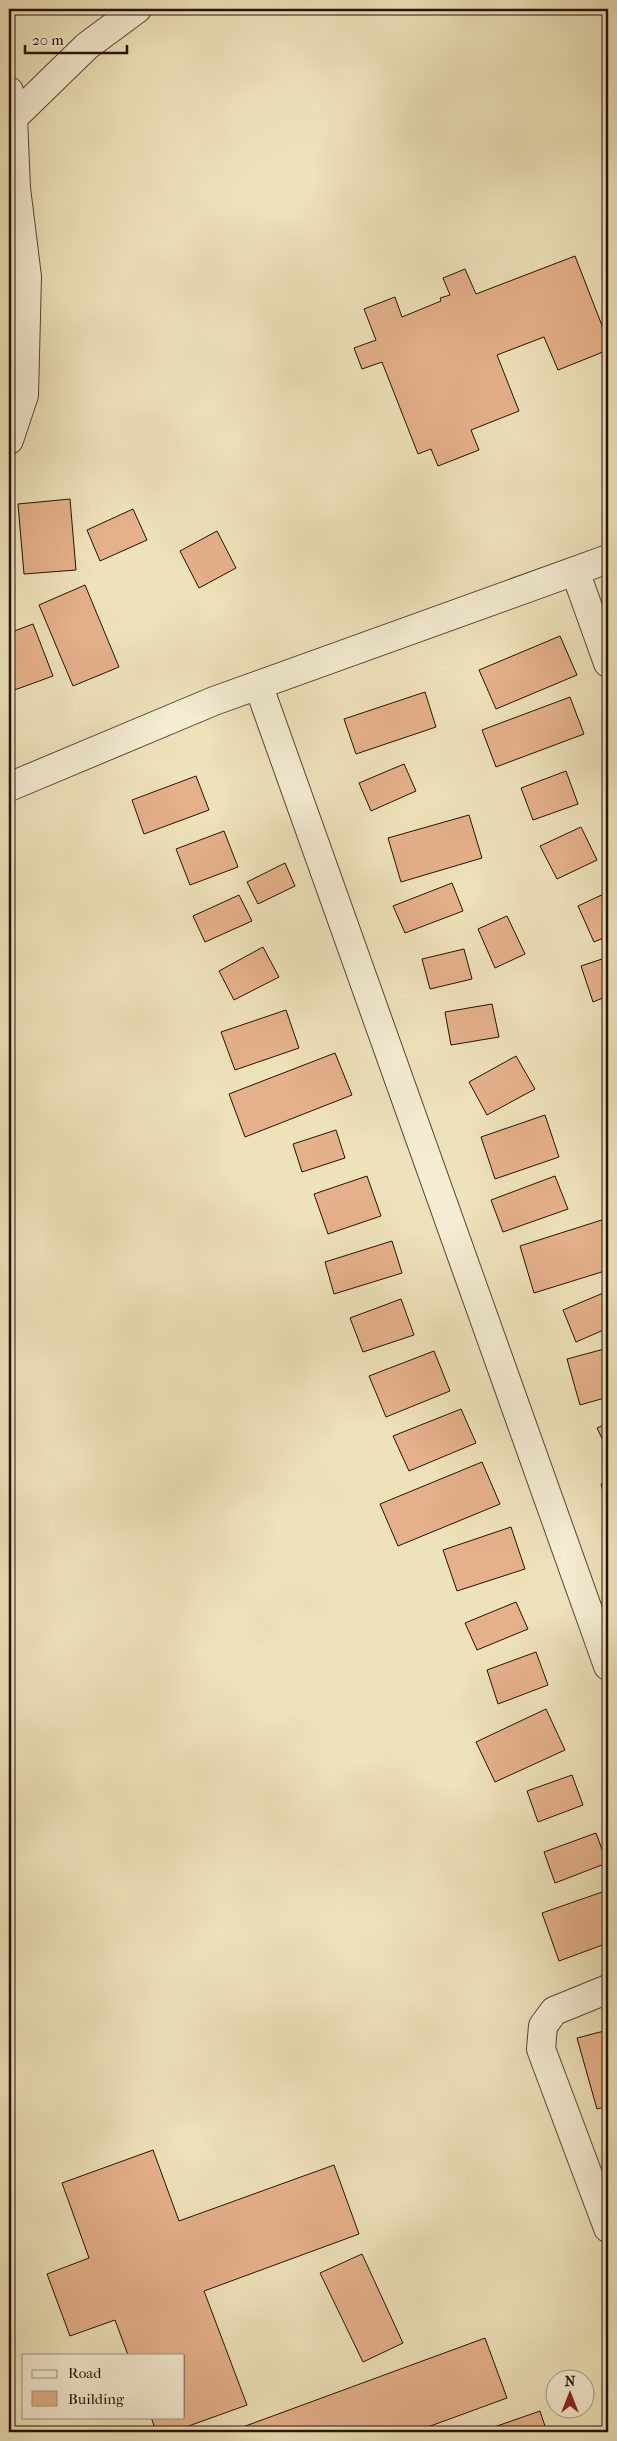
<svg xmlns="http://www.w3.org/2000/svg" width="617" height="2441" font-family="'IM FELL French Canon',serif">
<rect width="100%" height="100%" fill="#eee2bb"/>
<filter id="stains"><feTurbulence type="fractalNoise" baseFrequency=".004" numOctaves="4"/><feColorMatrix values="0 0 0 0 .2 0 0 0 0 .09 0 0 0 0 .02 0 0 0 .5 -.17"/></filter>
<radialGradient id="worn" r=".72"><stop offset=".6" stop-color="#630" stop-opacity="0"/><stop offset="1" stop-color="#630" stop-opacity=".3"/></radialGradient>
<path fill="#e5b18a" stroke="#251202" d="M575,256L608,341V350L558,370L544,337L497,355L519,411L471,430L479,450L438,466L431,449L418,454L382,362L362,369L354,348L376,340L364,309L395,297L402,317L441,301L440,298L450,295L443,278L465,269L476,294Z
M70,499L76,570L24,574L18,504Z
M133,509L147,540L100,561L87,530Z
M217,531L236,568L199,588L180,551Z
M85,585L119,667L73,686L39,605Z
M33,624L53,676L9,692V633Z
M560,636L577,675L496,709L479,670Z
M425,692L436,727L356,754L344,719Z
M570,697L584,734L496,767L482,730Z
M404,764L416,791L371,811L359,783Z
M566,771L578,804L533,820L521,788Z
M196,776L209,810L144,834L132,800Z
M469,815L482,858L401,882L388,838Z
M581,827L597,860L557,879L540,846Z
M224,831L238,867L190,885L176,849Z
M285,863L295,886L258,904L247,882Z
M452,883L463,911L405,933L393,906Z
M608,892V936L594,942L578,906Z
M239,895L252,921L205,942L193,916Z
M507,916L525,954L495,968L478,929Z
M263,947L279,977L234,1000L219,971Z
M464,949L472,979L430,989L422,959Z
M608,957V996L593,1002L581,966Z
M492,1004L499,1037L451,1045L445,1012Z
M286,1010L299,1048L235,1070L221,1032Z
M335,1053L352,1095L245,1137L229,1094Z
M516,1056L535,1089L487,1115L469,1082Z
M545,1115L559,1157L495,1179L481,1137Z
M336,1130L345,1158L302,1172L293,1144Z
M367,1176L381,1216L328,1234L314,1194Z
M555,1176L568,1209L503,1232L491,1200Z
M608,1218V1270L534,1293L520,1246Z
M392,1241L402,1273L334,1294L325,1262Z
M608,1291V1328L576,1342L563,1310Z
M401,1299L414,1335L363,1352L350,1318Z
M608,1348V1397L580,1405L567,1359Z
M434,1351L450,1391L386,1417L369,1376Z
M461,1409L476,1443L409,1471L393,1436Z
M608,1423V1451L597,1428Z
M482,1462L500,1504L398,1546L380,1504Z
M608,1482V1510L601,1484Z
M511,1527L525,1569L457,1591L443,1550Z
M516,1602L528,1629L477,1650L465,1623Z
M536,1652L548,1685L498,1704L487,1670Z
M546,1709L565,1750L495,1782L476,1742Z
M572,1775L583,1805L538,1822L527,1791Z
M596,1833L607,1863L555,1883L544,1852Z
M608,1890V1943L559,1961L542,1913Z
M608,2030V2106L597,2109L577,2038Z
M153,2150L179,2221L334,2165L359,2234L204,2291L247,2405L172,2432H156L151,2417H184V2355H128L115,2320L70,2336L47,2274L89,2258L62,2183Z
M362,2254L403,2343L363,2362L320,2273Z
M485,2338L507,2398L414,2432H242L240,2428Z
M540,2411L547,2432H480Z"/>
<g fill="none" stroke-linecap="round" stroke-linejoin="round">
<defs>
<path id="minor" d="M9,91L13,118L16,188L27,277L24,395L9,440
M13,118L87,46L137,9
M575,571L608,663
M259,687L608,1666
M9,787L214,701L608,559
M608,1989L554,2011L543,2026L541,2049L608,2228"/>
</defs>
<use href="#minor" stroke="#574630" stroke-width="30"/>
<use href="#minor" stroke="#f4ecd3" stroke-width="28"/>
</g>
<rect width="617" height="2441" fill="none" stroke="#eee2bb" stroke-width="30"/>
<rect x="10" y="10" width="597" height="2421" fill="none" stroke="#251202" stroke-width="2.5"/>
<rect x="15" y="15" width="587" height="2411" fill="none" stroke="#251202"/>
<rect x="22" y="2354" width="162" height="65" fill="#f4ecd3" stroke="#a1957f"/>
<rect x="32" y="2370" width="25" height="8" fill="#f4ecd3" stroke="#a1957f"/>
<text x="68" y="2378" font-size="15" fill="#251202">Road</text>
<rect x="32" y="2391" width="25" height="15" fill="#e5b18a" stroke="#a1957f"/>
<text x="68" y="2404" font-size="15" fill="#251202">Building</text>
<g transform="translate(570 2394)"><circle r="24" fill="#f4ecd3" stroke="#a1957f"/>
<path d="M0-4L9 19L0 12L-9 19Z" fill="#8f2418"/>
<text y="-8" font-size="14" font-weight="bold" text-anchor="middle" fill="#251202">N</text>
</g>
<path d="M25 45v8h102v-8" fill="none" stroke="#251202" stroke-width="2.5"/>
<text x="32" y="45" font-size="15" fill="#251202" stroke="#f4ecd3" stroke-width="4" paint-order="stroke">20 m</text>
<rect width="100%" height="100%" filter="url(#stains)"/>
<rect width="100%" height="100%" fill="url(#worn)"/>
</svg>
